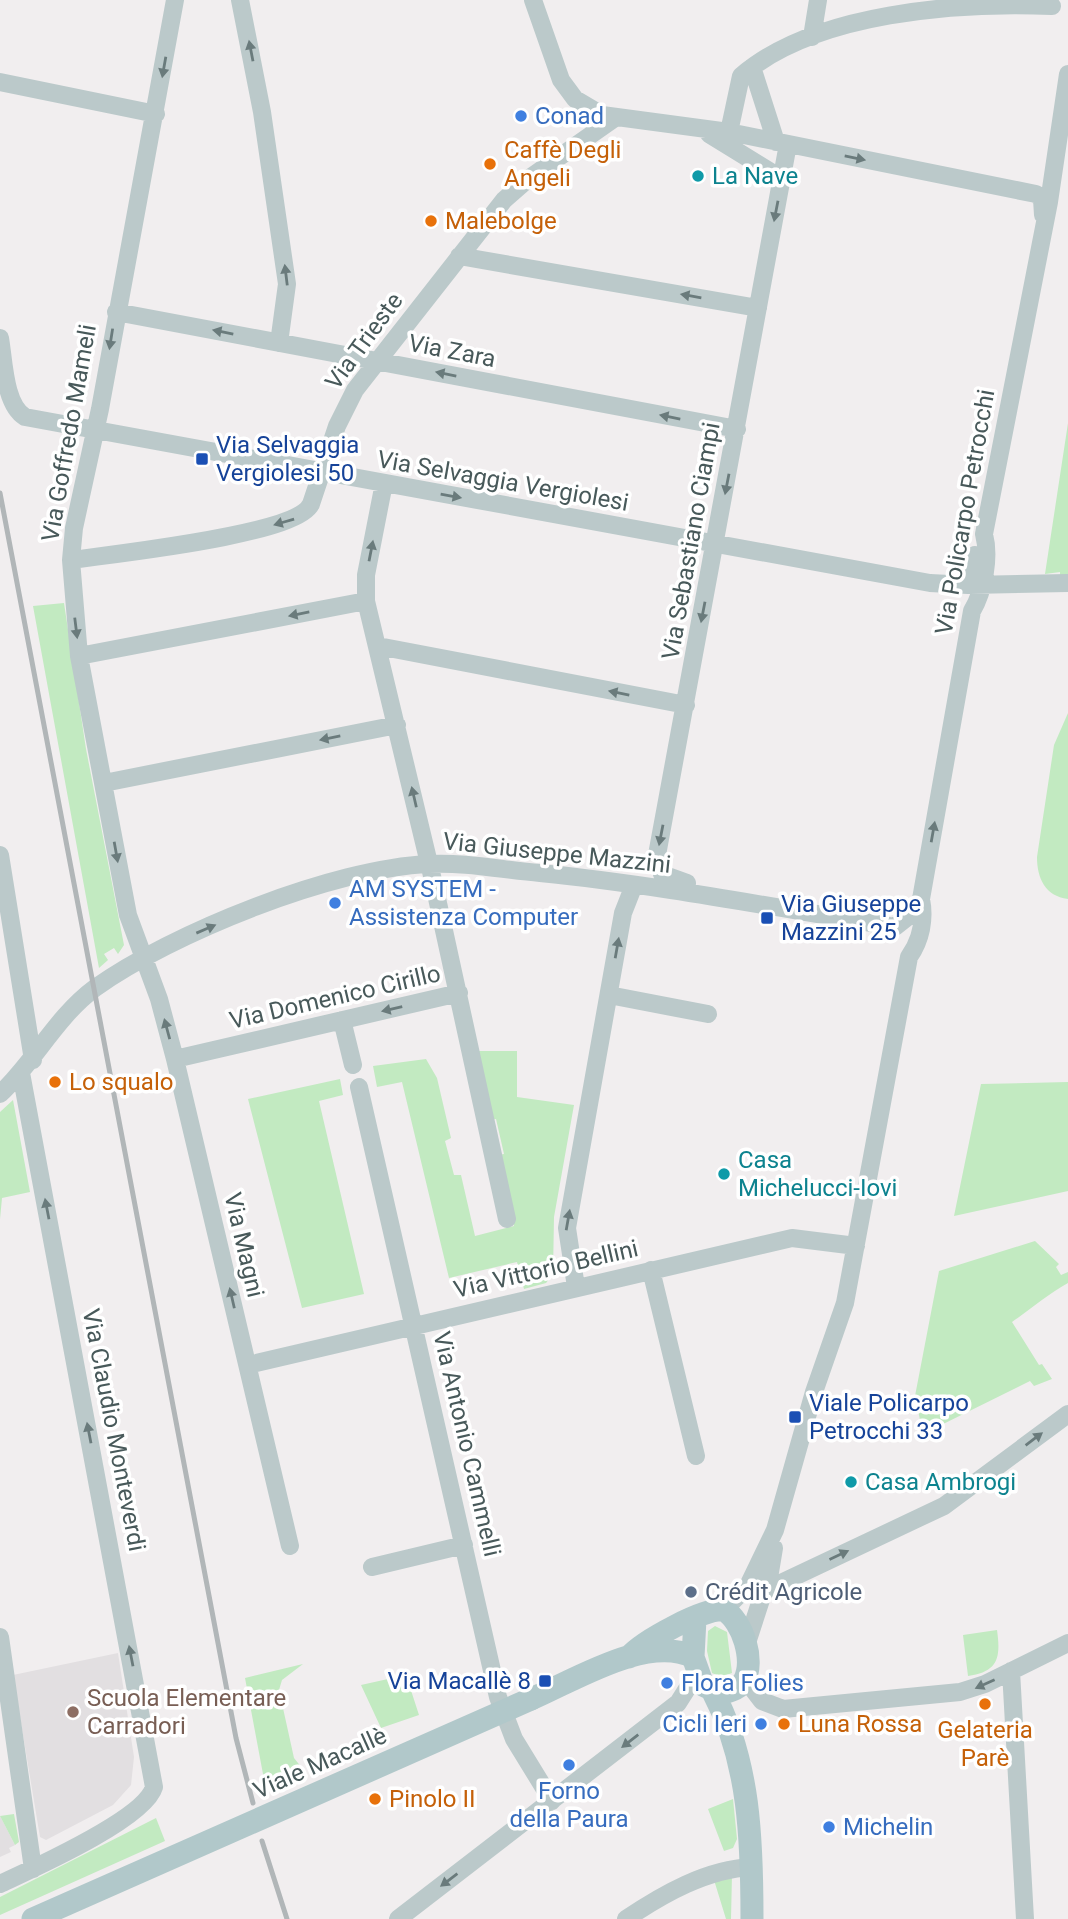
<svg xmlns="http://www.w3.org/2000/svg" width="1068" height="1919" font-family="Roboto,sans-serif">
<rect width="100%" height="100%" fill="#f1eeef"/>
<path fill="#e2dfe1" d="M118,1653L134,1757L131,1785L113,1805L46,1840L40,1837L13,1675Z
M0,1816L15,1845L9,1848L11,1852L0,1857Z"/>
<path fill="#c2eac1" d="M1068,423V576L1060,577V572L1045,574Z
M64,603L86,749L124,945L118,954L114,948L104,954L108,960L99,968L33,606Z
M1068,713V899C1045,896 1037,878 1037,857L1054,745Z
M478,1051H517V1097L574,1105L554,1217L553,1274L546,1283L524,1289L517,1262L449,1278L402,1082L377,1087L373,1066L426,1059L437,1078L451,1138L445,1141L454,1175H461L475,1236L514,1226L497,1155L504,1154L496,1119L490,1120Z
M340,1079L343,1095L319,1101L364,1294L302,1308L248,1099Z
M1068,1082V1191L954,1216L981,1084Z
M13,1100L30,1192L2,1198L0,1219V1112Z
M1035,1241L1059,1264L1056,1267L1061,1275L1068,1272V1283C1048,1294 1031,1309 1012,1322L1039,1365L1042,1364L1052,1379L1034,1386L1030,1381L923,1434L915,1396L939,1271Z
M715,1626L727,1632L732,1673L721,1677L712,1673L707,1651L708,1631Z
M997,1630C1001,1658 998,1672 968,1676L963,1635Z
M303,1664L282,1680L279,1690L294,1758L306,1773L266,1790L245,1678Z
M406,1675L419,1715L381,1728L361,1685Z
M733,1799L737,1839L733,1848L724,1851L708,1809Z
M14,1814L19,1842L15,1845L0,1816Z
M156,1818L165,1841L0,1915V1897Z
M732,1874L731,1919H726L714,1880Z"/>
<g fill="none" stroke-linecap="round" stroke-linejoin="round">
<path stroke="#bbc9ca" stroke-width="18" d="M175,0L100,409L74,528L71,560L79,656L128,915L159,999L175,1059L290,1546
M240,0L262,112L287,284L279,343
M533,0L561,80L575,99L602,115L729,132L1036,194L1042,199L1043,215
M812,37L818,0
M752,67L776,142
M0,82L156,114
M729,132L741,76C815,12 959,2 1052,6
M709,134L782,179
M459,256L758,308
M116,312L737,429
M0,338C4,360 4,404 25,417L930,583L968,585L975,555
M384,483L366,575V601L433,880L507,1219
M71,560C111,554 297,535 311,504L337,426L355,390L504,200L528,179L615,118
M970,585L1068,583
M378,646L686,705
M79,656L366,601
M104,783L397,725
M0,855L33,1060
M687,883L662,874L657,855L788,144
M609,995L708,1014
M342,1020L353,1065
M175,1059L459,993
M359,1087L498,1697L514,1739L552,1801
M0,1094C35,1061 56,1017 95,988C172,933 334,868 429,864C465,862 503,870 540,873C659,885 777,908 895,927L909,916L921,899
M651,1270L696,1456
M576,1287L567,1228L623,913L634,885
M248,1365L792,1238L856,1246
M372,1567L464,1545
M764,1591L944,1506L1068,1414
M724,1610L748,1586L775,1530L814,1392L845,1303L909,957C921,940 925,919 921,899L972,611C984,591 990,557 984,534L1049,202L1068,74
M0,1637L33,1869
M746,1646L770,1572L774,1548
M1011,1671L1025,1919
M745,1679L762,1701L783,1709L960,1692L985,1684L1068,1643
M0,1884C32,1869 145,1819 154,1787L21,1073
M398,1919L678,1703L697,1673
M626,1919C663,1894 707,1869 752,1867"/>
<path stroke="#b1c8ca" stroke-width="23" d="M629,1657C643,1641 705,1607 724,1610C743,1621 755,1661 744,1681C739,1689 728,1692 720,1693L703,1685L693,1657L695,1619
M713,1692C750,1762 752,1842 752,1919
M531,1699C575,1680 648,1634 693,1657"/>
<path stroke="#b1b6b8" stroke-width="5" d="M0,493L236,1738L253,1803
M262,1841L287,1919"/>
<path stroke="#b1c8ca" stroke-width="23" d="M33,1919L531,1699"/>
</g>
<defs><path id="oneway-solid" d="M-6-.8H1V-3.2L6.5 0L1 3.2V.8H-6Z" transform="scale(1.75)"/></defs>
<g fill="#6a7b7c">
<use href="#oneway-solid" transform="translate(251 51) rotate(-101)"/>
<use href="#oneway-solid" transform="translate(164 67) rotate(100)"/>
<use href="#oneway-solid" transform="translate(855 158) rotate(11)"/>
<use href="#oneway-solid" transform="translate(776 211) rotate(101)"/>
<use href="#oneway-solid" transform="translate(286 275) rotate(-97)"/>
<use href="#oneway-solid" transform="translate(691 296) rotate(-170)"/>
<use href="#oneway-solid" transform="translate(223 332) rotate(-169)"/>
<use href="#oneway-solid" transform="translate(111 339) rotate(99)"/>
<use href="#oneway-solid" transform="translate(446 374) rotate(-169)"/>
<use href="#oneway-solid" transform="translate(670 417) rotate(-169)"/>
<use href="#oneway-solid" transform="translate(727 484) rotate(101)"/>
<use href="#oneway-solid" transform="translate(451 496) rotate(10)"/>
<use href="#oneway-solid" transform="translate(284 522) rotate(164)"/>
<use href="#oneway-solid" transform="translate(371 551) rotate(-79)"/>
<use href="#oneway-solid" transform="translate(703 612) rotate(101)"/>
<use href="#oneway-solid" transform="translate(299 614) rotate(169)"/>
<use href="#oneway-solid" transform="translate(76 628) rotate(83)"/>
<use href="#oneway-solid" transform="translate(619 693) rotate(-169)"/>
<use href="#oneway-solid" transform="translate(330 738) rotate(169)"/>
<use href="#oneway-solid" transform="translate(414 797) rotate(-103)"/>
<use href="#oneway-solid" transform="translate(933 832) rotate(-80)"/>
<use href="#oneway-solid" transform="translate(661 835) rotate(101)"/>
<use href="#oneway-solid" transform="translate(116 852) rotate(80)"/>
<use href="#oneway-solid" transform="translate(206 929) rotate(-23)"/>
<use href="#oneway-solid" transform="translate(617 948) rotate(-80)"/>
<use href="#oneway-solid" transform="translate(392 1009) rotate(167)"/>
<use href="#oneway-solid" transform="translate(167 1029) rotate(-105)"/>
<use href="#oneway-solid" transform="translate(47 1209) rotate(-101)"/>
<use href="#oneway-solid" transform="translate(568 1220) rotate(-80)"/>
<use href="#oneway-solid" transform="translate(232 1298) rotate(-103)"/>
<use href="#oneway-solid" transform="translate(89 1433) rotate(-101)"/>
<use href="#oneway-solid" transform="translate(1034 1439) rotate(-37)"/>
<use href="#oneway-solid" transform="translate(839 1555) rotate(-25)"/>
<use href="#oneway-solid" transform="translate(131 1656) rotate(-101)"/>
<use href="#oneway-solid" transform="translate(985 1684) rotate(156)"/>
<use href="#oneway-solid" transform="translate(630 1741) rotate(142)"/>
<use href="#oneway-solid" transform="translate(449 1880) rotate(143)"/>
</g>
<g fill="#3f7fe0" stroke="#fff" stroke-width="2.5">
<circle cx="521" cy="116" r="7"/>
<circle cx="335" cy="903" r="7"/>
<circle cx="667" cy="1683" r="7"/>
<circle cx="761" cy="1724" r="7"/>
<circle cx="569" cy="1765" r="7"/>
<circle cx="829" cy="1827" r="7"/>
</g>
<g fill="#e8710a" stroke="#fff" stroke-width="2.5">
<circle cx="490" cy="164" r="7"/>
<circle cx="431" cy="221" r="7"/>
<circle cx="55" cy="1082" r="7"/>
<circle cx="985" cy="1704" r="7"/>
<circle cx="784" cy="1724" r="7"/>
<circle cx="375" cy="1799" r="7"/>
</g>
<g fill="#0f9aa8" stroke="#fff" stroke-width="2.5">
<circle cx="698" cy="176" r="7"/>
<circle cx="724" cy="1174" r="7"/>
<circle cx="851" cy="1482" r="7"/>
</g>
<g fill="#1a4fb4" stroke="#fff" stroke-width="2.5">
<rect x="195" y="452" width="14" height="14" rx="3.5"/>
<rect x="760" y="911" width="14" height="14" rx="3.5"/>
<rect x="788" y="1410" width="14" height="14" rx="3.5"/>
<rect x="538" y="1674" width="14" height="14" rx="3.5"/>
</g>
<circle fill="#5c6f8a" stroke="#fff" stroke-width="2.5" cx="691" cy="1592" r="7"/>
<circle fill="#8d6e63" stroke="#fff" stroke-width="2.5" cx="73" cy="1712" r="7"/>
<g text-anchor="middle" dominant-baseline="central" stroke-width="7" stroke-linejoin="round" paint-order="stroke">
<g font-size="24" fill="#366cbe" stroke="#fff" text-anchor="start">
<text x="535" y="116">Conad</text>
<text x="349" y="889">AM SYSTEM -<tspan x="349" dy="28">Assistenza Computer</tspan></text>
<text x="681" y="1683">Flora Folies</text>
<text x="747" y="1724" text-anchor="end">Cicli Ieri</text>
<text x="569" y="1791" text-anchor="middle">Forno<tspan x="569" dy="28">della Paura</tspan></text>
<text x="843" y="1827">Michelin</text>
</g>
<g font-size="24" fill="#c56008" stroke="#fff" text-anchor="start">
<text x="504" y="150">Caffè Degli<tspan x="504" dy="28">Angeli</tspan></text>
<text x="445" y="221">Malebolge</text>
<text x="69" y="1082">Lo squalo</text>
<text x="798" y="1724">Luna Rossa</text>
<text x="985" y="1730" text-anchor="middle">Gelateria<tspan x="985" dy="28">Parè</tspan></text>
<text x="389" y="1799">Pinolo II</text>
</g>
<g font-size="24" fill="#0d838f" stroke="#fff" text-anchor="start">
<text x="712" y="176">La Nave</text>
<text x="738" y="1160">Casa<tspan x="738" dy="28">Michelucci-Iovi</tspan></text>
<text x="865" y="1482">Casa Ambrogi</text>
</g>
<g font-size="24" fill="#48595a" stroke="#fff">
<text transform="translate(364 341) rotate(-54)">Via Trieste</text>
<text transform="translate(452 351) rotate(11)">Via Zara</text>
<text transform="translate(69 433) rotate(-80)">Via Goffredo Mameli</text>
<text transform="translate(503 481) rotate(10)">Via Selvaggia Vergiolesi</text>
<text transform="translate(965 512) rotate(-80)">Via Policarpo Petrocchi</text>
<text transform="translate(691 541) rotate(-80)">Via Sebastiano Ciampi</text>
<text transform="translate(557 853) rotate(6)">Via Giuseppe Mazzini</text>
<text transform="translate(335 997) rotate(-13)">Via Domenico Cirillo</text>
<text transform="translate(244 1245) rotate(77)">Via Magni</text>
<text transform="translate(546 1269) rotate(-13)">Via Vittorio Bellini</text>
<text transform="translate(114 1430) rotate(79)">Via Claudio Monteverdi</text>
<text transform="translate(467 1444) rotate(77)">Via Antonio Cammelli</text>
<text transform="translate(320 1763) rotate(-24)">Viale Macallè</text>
</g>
<g font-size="24" fill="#164399" stroke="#fff" text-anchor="start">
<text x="216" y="445">Via Selvaggia<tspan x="216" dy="28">Vergiolesi 50</tspan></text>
<text x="781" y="904">Via Giuseppe<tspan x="781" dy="28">Mazzini 25</tspan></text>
<text x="809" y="1403">Viale Policarpo<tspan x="809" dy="28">Petrocchi 33</tspan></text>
<text x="531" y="1681" text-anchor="end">Via Macallè 8</text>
</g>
<g font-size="24" fill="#4e5e75" stroke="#fff" text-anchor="start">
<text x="705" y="1592">Crédit Agricole</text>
</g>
<g font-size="24" fill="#785e54" stroke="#fff" text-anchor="start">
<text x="87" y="1698">Scuola Elementare<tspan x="87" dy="28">Carradori</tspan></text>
</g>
</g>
</svg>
